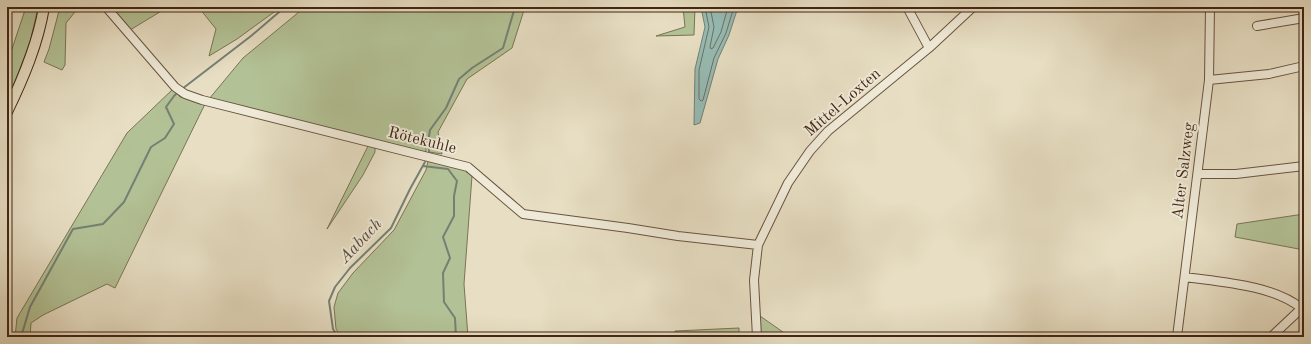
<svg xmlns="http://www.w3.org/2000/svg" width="1311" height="344" font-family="'Old Standard TT',serif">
<rect width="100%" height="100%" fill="#e7dec3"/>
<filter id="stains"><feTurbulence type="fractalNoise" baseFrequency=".005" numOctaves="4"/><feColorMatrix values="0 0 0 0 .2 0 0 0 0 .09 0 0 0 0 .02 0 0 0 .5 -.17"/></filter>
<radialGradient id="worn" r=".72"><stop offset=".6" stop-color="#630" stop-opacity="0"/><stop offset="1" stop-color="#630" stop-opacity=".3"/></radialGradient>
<path fill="#b3c296" stroke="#7a7455" d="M26,7L38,8L30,42L7,103V64Z
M60,7H79L66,23L65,65L62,70L44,62L49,49Z
M110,7H168L130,30Z
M178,7H281L237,39L209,56L216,29L200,9Z
M305,7H525L512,48L467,79L438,132L442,154L429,152L426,137V153L209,99L243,58Z
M683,7H695L694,35L656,36L685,27Z
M173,89L180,97L205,104L115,288L107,284L43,315L31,323L30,337H15L17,318L127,133Z
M369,144L375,148V152L363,175L327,229Z
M428,161L464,170L472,176L464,284L468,337H341L336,329L334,307L338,293L353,273L394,230L426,170Z
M1304,214V250L1235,237L1237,224Z
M760,316L790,337H761Z
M739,328V337H676L675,331Z"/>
<path fill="#97bcb5" stroke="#758075" d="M701,7H738L729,35L718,59L700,123L694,125L695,69L705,27Z"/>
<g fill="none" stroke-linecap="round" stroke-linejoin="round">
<path stroke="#6c7064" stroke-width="1" d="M705,7L709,27L699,70V99L701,101L703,100L714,58L726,33L734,7
M710,7L714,27L710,47L711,49L713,48L721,32L728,7"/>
<path stroke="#758075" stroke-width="2" d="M182,89L251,36L285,7
M429,152L428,143L430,130L446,108L459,79L472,68L503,48L515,7
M423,166L448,169L457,181L454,196V216L443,237L450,258L443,273L444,302L455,318L456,337
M21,337L30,307L73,229L103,224L124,202L151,147L165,138L174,124L166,107L174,96L178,92
M338,337L333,329L329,301L335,287L350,268L391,228L410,189L425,162"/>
<defs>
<path id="minor" d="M106,7L175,87L185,94L202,100L468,167L523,214L628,228L678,236L758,245
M907,7L929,48
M1257,26L1304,18
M1209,80L1269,74L1304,66
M1198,174H1236L1304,166
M1185,277C1220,282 1273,285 1301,308
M757,337L754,280L758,245L788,183L810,151L828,131L929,48L973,7
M1177,337L1209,80L1210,7
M1271,337L1304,306"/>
<path id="major" d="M7,112C23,79 38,44 44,7"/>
</defs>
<use href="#minor" stroke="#6b5340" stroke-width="10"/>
<use href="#major" stroke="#422514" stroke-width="12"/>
<use href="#minor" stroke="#efead8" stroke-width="8"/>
<use href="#major" stroke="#e7dec3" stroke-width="10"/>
</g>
<g text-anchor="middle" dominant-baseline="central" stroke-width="4" stroke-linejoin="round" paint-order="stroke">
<g font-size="16" fill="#422514" stroke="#efead8">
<text transform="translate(843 103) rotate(-41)">Mittel-Loxten</text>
<text transform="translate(422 141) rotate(14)">Rötekuhle</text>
<text transform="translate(1184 171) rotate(-83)">Alter Salzweg</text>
</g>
<g font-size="17" font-style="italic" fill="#574b3c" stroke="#efead8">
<text transform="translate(361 241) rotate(-47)">Aabach</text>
</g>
</g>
<rect width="1311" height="344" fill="none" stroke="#e7dec3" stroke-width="24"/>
<rect x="8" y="8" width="1295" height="328" fill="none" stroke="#422514" stroke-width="2"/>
<rect x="12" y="12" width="1287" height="320" fill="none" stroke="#422514"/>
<rect width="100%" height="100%" filter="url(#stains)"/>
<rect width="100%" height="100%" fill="url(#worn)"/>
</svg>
